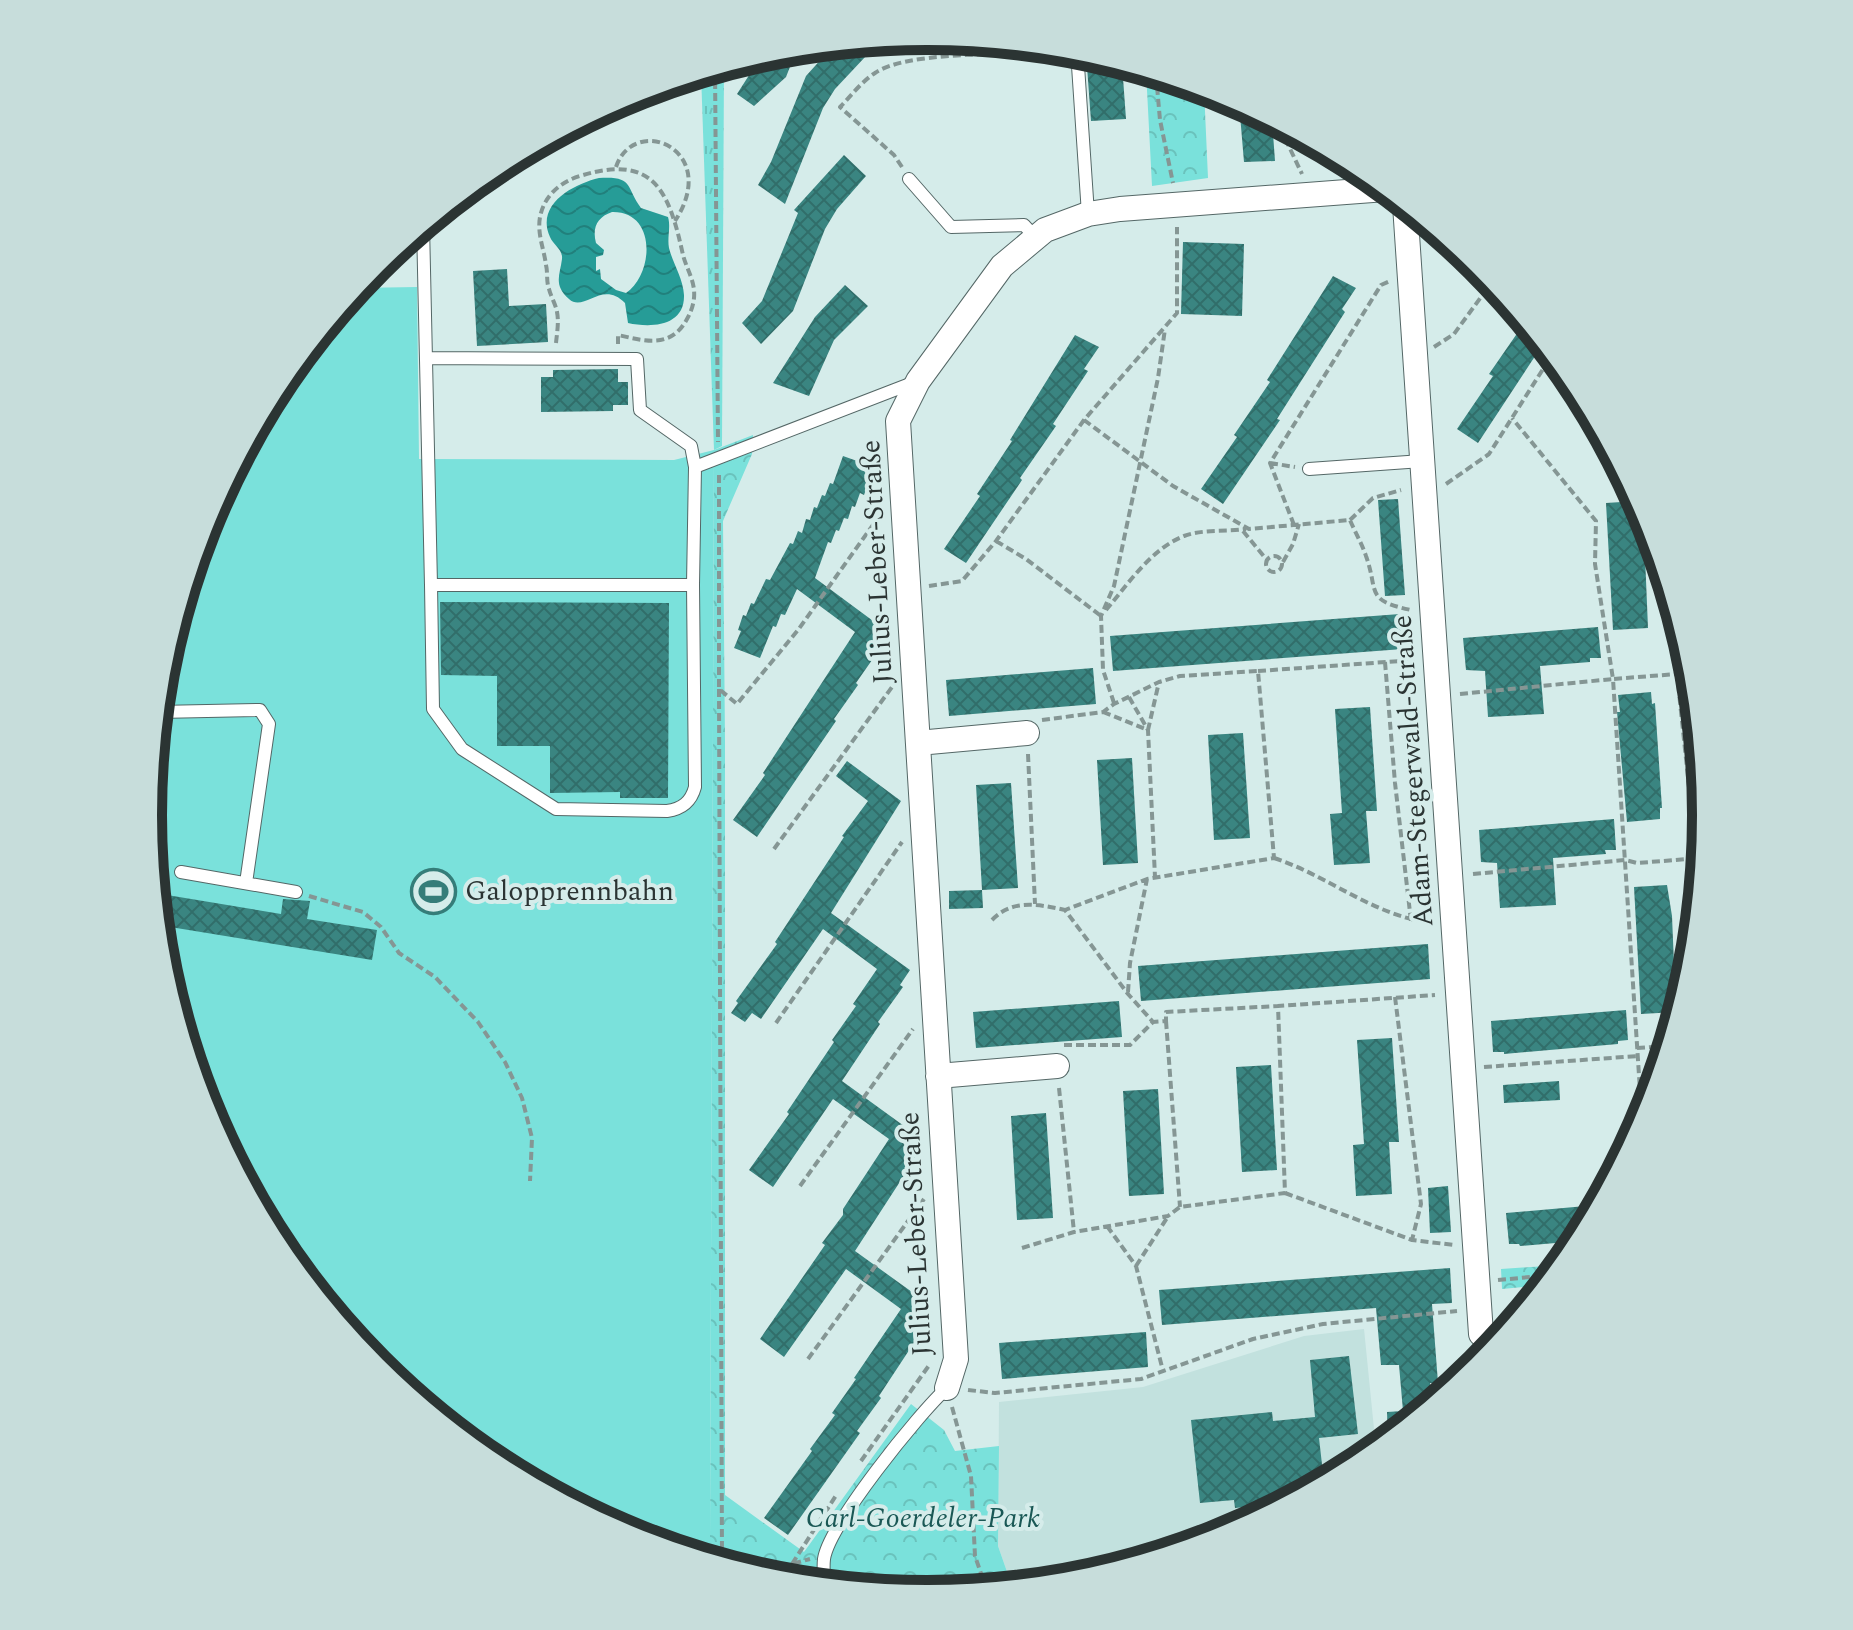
<svg xmlns="http://www.w3.org/2000/svg" width="1853" height="1630" font-family="Spectral,serif">
<defs>
<pattern id="grass-tufts" width="24" height="20" patternUnits="userSpaceOnUse" patternTransform="scale(2)"><rect width="24" height="20" fill="#7ae1db"/><path d="M3 7l-1-3M5 7V3M7 7l1-3M15 17l-1-3M17 17v-4M19 17l1-3" fill="none" stroke="#6ac2bc"/></pattern>
<pattern id="forest-crowns" width="20" height="18" patternUnits="userSpaceOnUse" patternTransform="scale(2)"><rect width="20" height="18" fill="#7ae1db"/><path d="M2 6a3 3 0 1 1 6 0M12 15a3 3 0 1 1 6 0" fill="none" stroke="#6ac2bc"/></pattern>
<pattern id="water-waves" width="16" height="10" patternUnits="userSpaceOnUse" patternTransform="scale(2)"><rect width="16" height="10" fill="#269c97"/><path d="M0 5q4-4 8 0t8 0" fill="none" stroke="#21807c"/></pattern>
<pattern id="building-cross-hatch" width="8" height="8" patternUnits="userSpaceOnUse" patternTransform="scale(2)"><rect width="8" height="8" fill="#3a8581"/><path d="M0 0l8 8M0 8l8-8" fill="none" stroke="#316e6a"/></pattern>
</defs>
<rect width="100%" height="100%" fill="#d5ecea"/>
<path fill="#c2e1de" d="M1364,1329L1376,1449L1359,1463L1224,1535L1078,1579L1012,1586L998,1546L999,1402L1143,1387L1304,1336Z"/>
<path fill="url(#grass-tufts)" d="M724,66L722,446L714,450L701,73Z"/>
<path fill="url(#forest-crowns)" d="M1146,71L1204,89L1208,178L1152,186Z
M753,435L752,454L723,521L725,741V1495L804,1552L911,1404L944,1430L955,1451L999,1446L998,1546L1012,1586L926,1594L858,1587L835,1571H806L805,1582L774,1579L687,1552L710,1541L714,450Z
M1560,1265L1543,1285L1502,1289L1501,1269Z"/>
<path fill="#7ae1db" d="M417,287L419,459L674,460L714,450L710,1542L687,1552L628,1535L493,1462L375,1365L279,1247L207,1113L162,967L148,815L163,663L207,516L279,382L356,288Z"/>
<path fill="url(#water-waves)" fill-rule="evenodd" d="M599,178C634,176 625,186 641,208L668,217C671,227 667,237 669,248C673,264 683,278 684,295C685,327 650,328 628,323L625,303C602,279 584,313 569,299C553,285 560,275 562,259C563,249 553,245 550,237C535,204 574,184 599,178ZM612,212C657,211 654,274 626,293L616,290L601,279L600,269L596,271V257L603,255L604,250L596,243C592,228 597,217 612,212Z"/>
<path fill="url(#building-cross-hatch)" d="M852,43L866,56L835,89L823,108L785,204L758,185L771,162L806,76L834,45Z
M797,49L786,77L754,106L737,94L762,55Z
M1086,53L1122,64L1126,119L1091,121Z
M1239,103L1272,120L1275,161L1244,162Z
M844,155L866,176L837,209L825,229L793,311L761,344L742,323L762,301L798,213L794,210Z
M1183,242L1244,244L1242,316L1181,314Z
M507,269L509,306L546,304L548,342L477,346L473,271Z
M1333,276L1356,288L1342,309L1345,312L1277,419L1280,420L1223,504L1201,489L1237,437L1234,435L1270,382L1267,380Z
M845,285L868,306L834,340L809,396L773,383L815,317Z
M1525,322L1543,344L1478,443L1457,429L1493,376L1489,374Z
M1075,335L1099,347L1084,369L1088,371L1053,424L1056,426L1020,478L1022,480L966,563L944,549L980,496L977,494L1012,441L1010,440Z
M618,369V382H628V405H613V411L541,412V377H553V370Z
M843,456L874,467L864,495L860,493L855,507L852,506L848,519L844,518L839,531L836,530L831,543L828,542L815,578L888,632L877,647L879,650L856,683L858,685L834,719L836,721L757,837L733,820L765,775L763,773L855,632L797,589L785,615L781,614L776,627L773,626L760,658L734,648L741,631L738,630L743,615L746,616L751,603L754,604L766,579L770,580L790,543L793,544L798,531L802,533L806,519L810,520L814,507L817,508L822,495L825,496L830,483L833,484Z
M1398,499L1405,595L1385,596L1378,500Z
M1637,501L1642,510L1644,532L1648,628L1613,630L1606,503Z
M440,602L669,603L668,798H620V792L550,793V746H497V676L441,675Z
M1400,614L1403,649L1113,671L1110,636Z
M1598,627L1601,658H1590V662L1540,666L1544,714L1488,717L1485,671L1466,670L1463,638Z
M1093,668L1096,704L949,716L946,680Z
M1651,692L1652,704L1655,703L1662,808H1660V819L1627,822L1617,712H1620L1618,695Z
M1370,707L1377,811H1366L1370,863L1334,865L1330,814L1342,813L1335,709Z
M1243,733L1250,838L1214,840L1208,735Z
M1132,758L1138,863L1103,865L1097,760Z
M847,761L901,801L831,913L910,970L900,985L903,987L878,1022L880,1024L842,1081L922,1139L911,1154L916,1157L855,1251L930,1305L918,1321L925,1326L879,1396L881,1398L857,1431L860,1433L788,1535L764,1518L812,1451L810,1449L835,1415L832,1413L856,1379L854,1378L901,1309L846,1269L784,1357L760,1339L825,1245L822,1243L843,1215V1209L889,1139L833,1099L773,1187L749,1170L789,1114L787,1112L834,1042L832,1040L856,1006L853,1004L877,969L823,929L761,1019L752,1013L745,1022L731,1013L738,1003L736,1001L777,944L775,942L844,837L842,836L868,801L836,776Z
M1011,783L1018,888L982,890L976,785Z
M1614,819L1616,850H1605L1606,854L1553,858L1556,905L1500,908L1497,863L1481,862L1479,830Z
M1667,885L1672,916L1676,1012L1641,1014L1634,887Z
M982,890L983,908L949,909V891Z
M155,893L281,914L283,899L310,901L307,919L377,930L372,960L158,925Z
M1428,944L1430,979L1141,1001L1138,966Z
M1119,1001L1122,1037L976,1048L973,1012Z
M1626,1010L1628,1040L1618,1041V1044L1504,1054V1052H1493L1491,1021Z
M1392,1038L1399,1142H1389L1392,1194L1356,1196L1353,1145L1364,1144L1357,1040Z
M1271,1065L1277,1170L1242,1172L1236,1067Z
M1559,1081L1560,1100L1504,1103L1503,1085Z
M1158,1089L1164,1194L1129,1196L1123,1091Z
M1046,1113L1053,1218L1017,1220L1011,1116Z
M1448,1186L1451,1232L1430,1233L1428,1188Z
M1597,1205L1579,1238L1567,1239V1242L1520,1246L1519,1244H1509L1506,1213Z
M1450,1268L1452,1303L1432,1304L1438,1383H1430L1432,1403L1388,1439L1387,1412L1403,1411L1399,1365H1381L1376,1308L1162,1325L1159,1290Z
M1146,1332L1148,1367L1002,1379L999,1343Z
M1349,1356L1358,1434L1319,1438L1324,1482L1284,1503L1235,1508L1234,1500L1200,1503L1191,1420L1272,1412L1273,1421L1315,1417L1310,1360Z"/>
<g fill="none" stroke-linecap="round" stroke-linejoin="round">
<defs>
<path id="lane" d="M1077,51L1088,214
M909,179L951,227L1024,225L1035,237
M423,225L431,585H693L695,467L915,382
M426,358L637,359L640,410L691,446L695,467
M1309,469L1422,461
M431,585L433,709L462,749L556,809L667,811C682,809 691,802 695,787L693,585
M158,712L260,710L269,724L246,883
M181,872L296,892
M824,1584C824,1576 823,1567 824,1559C829,1525 919,1413 947,1388"/>
<path id="street" d="M1405,205L1481,1334
M918,743L1027,733
M938,1076L1057,1066
M947,1388L956,1359L898,421L918,381L1002,266L1045,230L1088,214L1120,209L1386,189"/>
</defs>
<use href="#lane" stroke="#546766" stroke-width="14"/>
<use href="#street" stroke="#546766" stroke-width="26"/>
<path stroke="#859694" stroke-width="4" stroke-dasharray="8 4" stroke-linecap="butt" d="M715,69L718,442
M1156,75L1160,120L1173,183
M1283,127L1284,136L1302,174
M616,167C634,113 722,149 675,221
M902,167L894,155L840,107C850,97 862,81 875,73C906,52 994,55 1033,53
M556,343C557,333 559,322 557,312C556,305 551,297 549,289C546,281 548,273 546,265C544,249 537,234 540,217C544,196 560,182 580,176C654,153 669,191 683,255C686,267 693,278 694,290C695,301 692,310 687,319C671,349 645,341 618,335V344
M1434,347L1454,334L1492,282
M1084,420L1173,486L1249,529L1350,520C1355,532 1362,544 1366,556C1379,592 1364,600 1411,610
M1270,463L1295,467
M719,475V689L737,704L798,630L880,515
M1446,484L1489,454L1552,355
M1350,520L1373,498L1401,490
M1294,525L1270,463L1381,285L1390,281
M1243,531L1267,560
M996,541L1026,559L1101,616
M1266 564a8 8 0 1 1 16 0a8 8 0 1 1-16 0Z
M1283,562L1293,544L1299,524
M929,586L962,581L996,541L1084,420L1177,313V227
M1106,610C1128,584 1151,549 1184,536C1203,529 1226,532 1246,529
M1675,613L1677,674L1699,881
M1385,662L1395,783L1411,921
M1258,671L1415,660
M719,689L722,1563
M1460,694L1613,679L1595,564L1596,521L1512,418
M1129,697L1148,730L1155,877
M1114,703L1103,670L1101,616L1114,586L1158,378L1165,329
M1103,712L1148,730L1159,682
M1042,720L1103,712L1114,704L1159,682L1180,676L1258,671L1274,858L1147,879L1065,910
M1028,754L1035,904
M774,849L892,687
M1274,858C1329,876 1375,917 1433,923
M153,869L166,870
M1473,874L1625,860L1637,863L1701,858
M309,896L363,912L381,927L399,953L435,977L478,1022L505,1062L522,1098L532,1138L530,1181
M992,920C1012,899 1038,904 1065,910L1128,994L1153,1022
M1128,992L1130,963L1147,879
M1395,997L1421,1204L1412,1240
M1166,1021L1180,1207
M776,1023L902,842
M1064,1045H1130L1153,1022L1166,1021V1012L1278,1006
M1637,1048L1666,1046
M1484,1067L1638,1056
M1059,1088L1074,1232
M1642,1121L1613,679L1677,674
M800,1186L913,1029
M1285,1193L1412,1240L1454,1245
M1107,1226L1136,1266L1163,1371
M1022,1248L1074,1232L1168,1216L1180,1207L1285,1193L1278,1006L1435,995
M1136,1266L1167,1218
M1498,1280L1552,1275
M808,1359L924,1199
M968,1390L995,1393L1141,1379L1253,1339L1323,1324L1457,1311
M952,1407L971,1476L975,1556L986,1588
M861,1461L930,1364
M792,1564L837,1494
M775,1579L792,1564L810,1559"/>
<use href="#lane" stroke="#fff" stroke-width="12"/>
<use href="#street" stroke="#fff" stroke-width="24"/>
</g>
<defs>
<symbol id="stadium-ring" viewBox="-11 -11 22 22"><circle r="9.5" fill="#d5ecea" stroke="#357d79" stroke-width="1.5"/><path d="M0-5a6.5 5 0 1 0 0 10a6.5 5 0 1 0 0-10ZM-3.5-1.8h7v3.6h-7Z" fill="#357d79"/></symbol>
</defs>
<g fill-rule="evenodd">
<use href="#stadium-ring" x="408" y="866" width="51" height="51"/>
</g>
<g text-anchor="middle" dominant-baseline="central" stroke-width="8" stroke-linejoin="round" paint-order="stroke">
<g font-size="28" fill="#2b3433" stroke="#d5ecea">
<text transform="translate(877 562) rotate(-93)">Julius-Leber-Straße</text>
<text transform="translate(1413 771) rotate(-94)">Adam-Stegerwald-Straße</text>
<text transform="translate(916 1234) rotate(-93)">Julius-Leber-Straße</text>
</g>
<g font-size="28" fill="#2b3433" stroke="#d5ecea" text-anchor="start">
<text x="465" y="891">Galopprennbahn</text>
</g>
<g font-size="28" font-style="italic" fill="#1a5855" stroke="#d5ecea">
<text x="923" y="1518">Carl-Goerdeler-Park</text>
</g>
</g>
<path d="M0 0H1853V1630H0ZM162 815a765 765 0 1 1 1530 0a765 765 0 1 1-1530 0Z" fill="#c7dddb" fill-rule="evenodd"/>
<path fill="none" stroke="#2b3433" stroke-width="10" d="M162 815a765 765 0 1 1 1530 0a765 765 0 1 1-1530 0Z"/>
</svg>
